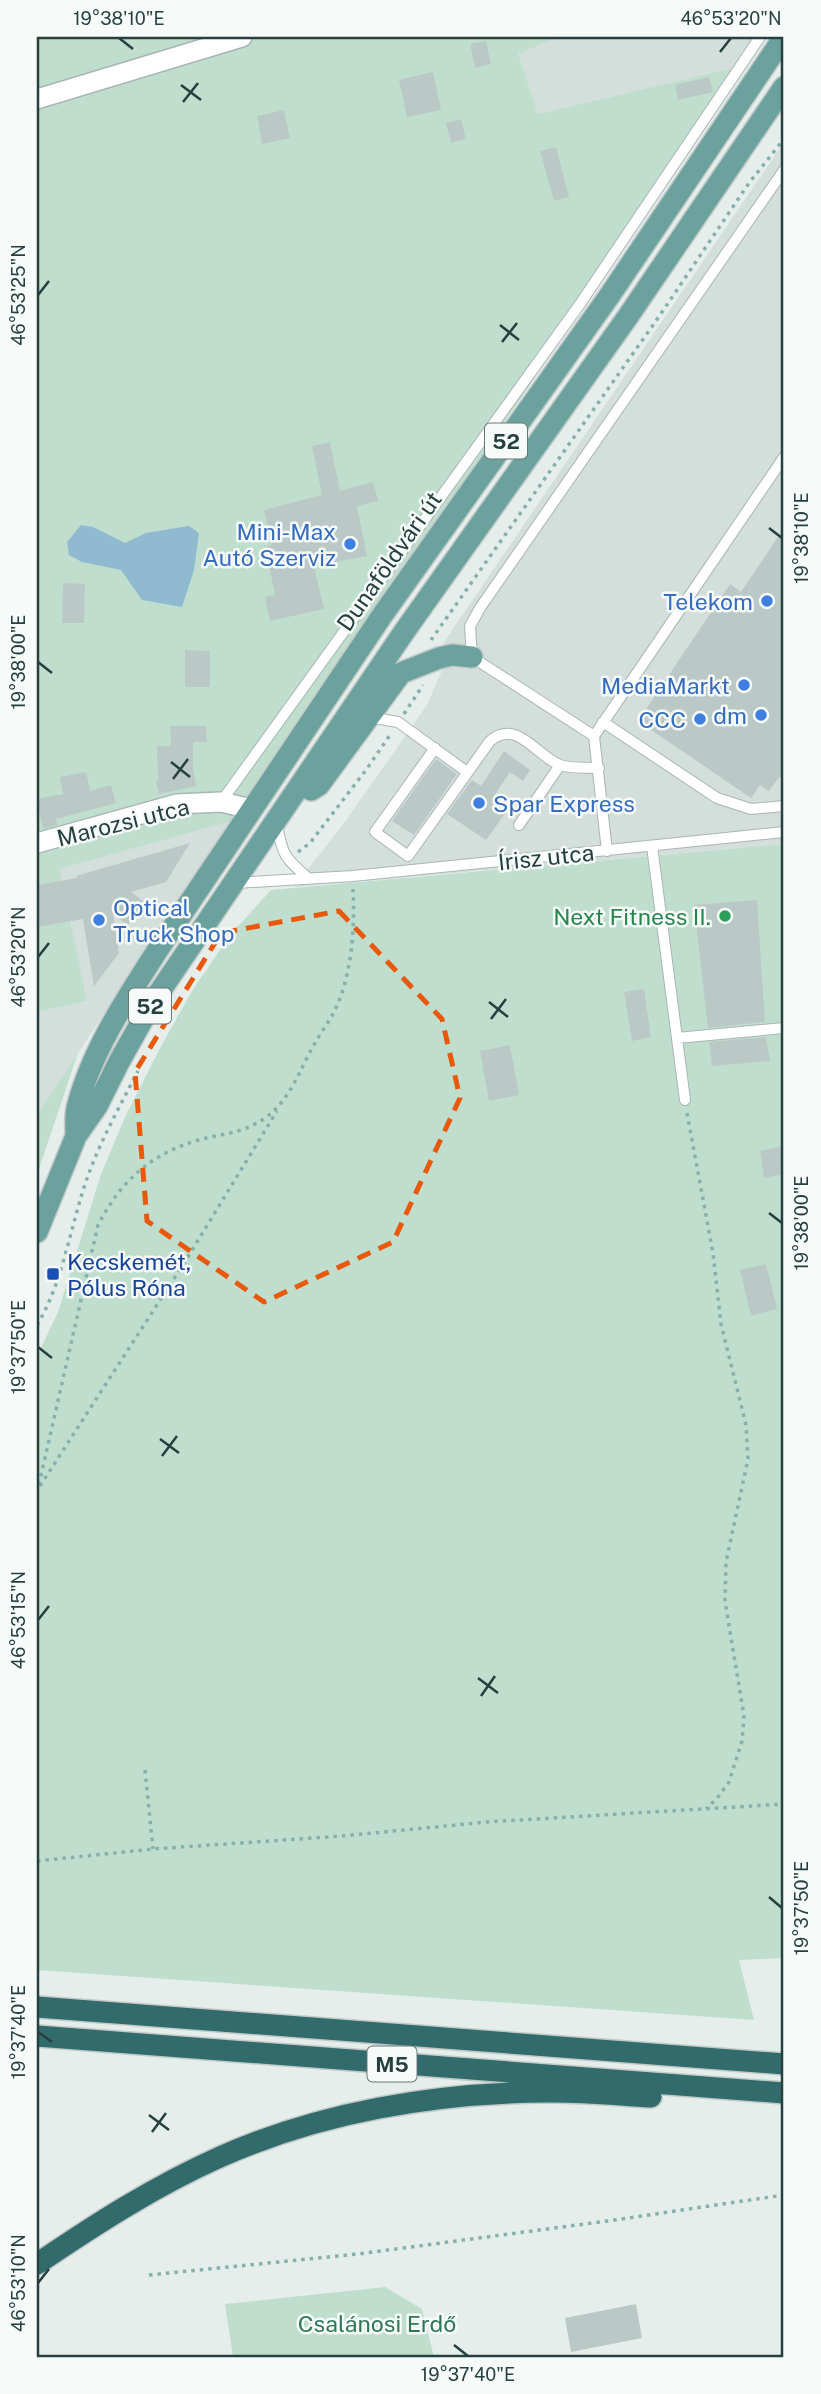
<svg xmlns="http://www.w3.org/2000/svg" width="821" height="2394" font-family="'Public Sans',sans-serif">
<rect width="100%" height="100%" fill="#e6eeec"/>
<path fill="#d4dedb" d="M538,37H767L749,64L538,114L514,43Z
M784,142V844L294,887L347,819L427,705L443,668L442,645Z
M232,821L78,1053L37,1114V1012L87,1001L58,869Z"/>
<path fill="#c0dece" d="M37,37H557L518,54L538,114L749,64L232,821L59,869L87,1001L37,1012Z
M784,844V1958L739,1960L754,2020L37,1970V1356L58,1312L101,1174L126,1115L159,1050L192,991L230,935L271,890Z
M78,1053L37,1175V1114Z
M385,2287L422,2309L434,2357H233L225,2304Z"/>
<path fill="#90bad0" d="M81,525L93,527L125,543L146,533L189,526L199,533L194,570L182,607L142,600L121,570L82,562L69,555L67,542Z"/>
<path fill="#bbc9c6" d="M486,41L491,64L475,68L470,44Z
M433,72L441,110L407,117L399,80Z
M709,77L713,92L678,100L675,85Z
M284,110L290,138L262,144L257,116Z
M461,119L466,139L451,143L446,123Z
M556,147L569,197L554,201L540,151Z
M330,442L340,491L373,482L378,501L357,506L367,556L314,566L324,609L270,621L265,597L275,595L265,546L272,545L264,510L322,495L312,446Z
M784,528V781L779,777L769,791L760,785L751,798L638,721L730,584L741,592Z
M63,583L85,584L84,623H62Z
M185,650L210,651V687H185Z
M170,726H206L207,742H193V770L196,786L159,794L156,781L158,780L157,746H171Z
M504,751L530,770L523,781L510,772L494,796L509,808L486,840L447,814L472,780L481,786Z
M436,759L457,774L414,835L392,821Z
M86,772L90,791L111,785L116,803L56,819L57,825L43,829L37,799L63,794L60,777Z
M190,843L166,882L131,892L144,902L128,925L113,914L119,953L94,986L83,919L37,927V885L77,878L76,876Z
M757,900L765,1022L708,1028L694,905Z
M644,989L651,1037L632,1041L624,992Z
M766,1037L770,1061L712,1066L709,1042Z
M510,1045L519,1095L489,1101L480,1051Z
M784,1146V1174L764,1178L760,1151Z
M766,1264L777,1309L751,1316L740,1270Z
M636,2304L642,2338L571,2352L565,2318Z"/>
<g fill="none" stroke-linecap="round" stroke-linejoin="round">
<defs>
<path id="lane" d="M369,717L398,722L467,772
M603,722L717,798L751,809L784,806
M594,736L472,657L470,626L480,608L784,170
M435,748L375,832L408,856L490,741C517,718 536,756 560,765C571,769 587,767 599,768
M221,802L580,304L760,37
M277,824C282,855 285,858 308,878
M519,825L560,765
M652,846L685,1100
M607,851L594,736L784,457
M235,883L353,876L784,832
M677,1038L784,1028"/>
<path id="street" d="M37,99L242,37
M37,843L177,804L221,802L252,809"/>
<path id="primary" d="M311,790L319,785L401,673L439,658L452,655L472,657
M76,1136C76,1127 75,1117 77,1108C91,1052 126,999 157,951L381,617L610,295L784,37
M37,1232L76,1136L97,1106L119,1062L152,1003L404,632L629,315L784,87"/>
<path id="highway" d="M37,2007L784,2064
M37,2036L784,2093
M37,2264C96,2224 155,2186 220,2157C321,2112 435,2093 545,2092C581,2091 616,2095 651,2097"/>
</defs>
<use href="#lane" stroke="#a8b6b4" stroke-width="12"/>
<use href="#street" stroke="#a8b6b4" stroke-width="22"/>
<use href="#primary" stroke="#c2cac9" stroke-width="24"/>
<use href="#highway" stroke="#c2cac9" stroke-width="24"/>
<path stroke="#87b0ac" stroke-width="3.5" stroke-dasharray="3.5 5" stroke-linecap="butt" d="M431,640L658,318L749,183L784,139
M404,714L423,685
M298,852L310,843L366,770L390,735
M687,1113L713,1253L721,1324L746,1425L748,1459L726,1562L725,1601L744,1716L742,1741L729,1782L718,1797L706,1809
M37,1325C64,1281 71,1221 89,1173C102,1138 121,1104 138,1071
M40,1486L186,1260L277,1111
M37,1493L98,1225C122,1179 152,1153 202,1139C218,1135 238,1133 253,1125C284,1110 293,1085 308,1056C315,1041 325,1028 333,1014C352,977 355,930 353,889
M145,1770L153,1849
M37,1861L153,1849L342,1836L487,1822L784,1804
M149,2275L358,2254L615,2220L784,2195"/>
<use href="#lane" stroke="#fff" stroke-width="10"/>
<use href="#street" stroke="#fff" stroke-width="19"/>
<use href="#primary" stroke="#6ca29e" stroke-width="21"/>
<use href="#highway" stroke="#326b6b" stroke-width="21"/>
</g>
<path fill="none" stroke="#e8590c" stroke-width="5" stroke-dasharray="14 9" stroke-linejoin="round" d="M339,911L442,1019L460,1098L393,1242L264,1302L147,1221L135,1072L221,933Z"/>
<path fill="none" stroke="#25403e" stroke-width="2.5" d="M119,38L133,49M720,52L731,38M181,85L201,100M183,102L198,83M38,295L49,281M500,325L519,340M502,342L517,323M769,528L782,538M38,662L52,673M171,762L190,777M173,779L188,759M38,957L49,943M489,1002L508,1017M491,1019L506,999M769,1213L782,1223M38,1347L52,1358M160,1439L179,1453M162,1456L177,1436M38,1620L49,1606M478,1678L498,1693M481,1696L495,1676M769,1897L782,1908M38,2032L52,2042M149,2115L169,2130M152,2132L166,2113M38,2283L49,2269M454,2345L468,2356"/>
<g fill="#3f7fe0" stroke="#f6faf9" stroke-width="2.5">
<circle cx="350" cy="544" r="7"/>
<circle cx="767" cy="601" r="7"/>
<circle cx="744" cy="685" r="7"/>
<circle cx="761" cy="715" r="7"/>
<circle cx="700" cy="719" r="7"/>
<circle cx="479" cy="803" r="7"/>
<circle cx="99" cy="920" r="7"/>
</g>
<circle fill="#2e9e5b" stroke="#f6faf9" stroke-width="2.5" cx="725" cy="916" r="7"/>
<rect fill="#1a4fb4" stroke="#f6faf9" stroke-width="2.5" x="46" y="1267" width="14" height="14" rx="3.5"/>
<g text-anchor="middle" dominant-baseline="central" stroke-width="5" stroke-linejoin="round" paint-order="stroke">
<g fill="#f6faf9" stroke="#647876" stroke-width="2">
<rect x="485" y="423.5" width="42" height="35" rx="5"/>
<rect x="129" y="988.5" width="42" height="35" rx="5"/>
<rect x="367.5" y="2046.5" width="49" height="35" rx="5"/>
</g>
<g font-size="21" font-weight="bold" fill="#25403e">
<text x="506" y="441">52</text>
<text x="150" y="1006">52</text>
<text x="392" y="2064">M5</text>
</g>
<g font-size="23" fill="#366cbe" stroke="#f6faf9" text-anchor="end">
<text x="336" y="531">Mini-Max<tspan x="336" dy="26">Autó Szerviz</tspan></text>
<text x="753" y="601">Telekom</text>
<text x="730" y="685">MediaMarkt</text>
<text x="747" y="715">dm</text>
<text x="686" y="719">CCC</text>
<text x="493" y="803" text-anchor="start">Spar Express</text>
<text x="113" y="907" text-anchor="start">Optical<tspan x="113" dy="26">Truck Shop</tspan></text>
</g>
<g font-size="23" fill="#25403e" stroke="#f6faf9">
<text transform="translate(389 561) rotate(-55)">Dunaföldvári út</text>
<text transform="translate(123 822) rotate(-14)">Marozsi utca</text>
<text transform="translate(546 857) rotate(-6)">Írisz utca</text>
</g>
<g font-size="23" fill="#27864d" stroke="#f6faf9" text-anchor="end">
<text x="711" y="916">Next Fitness II.</text>
</g>
<g font-size="23" fill="#164399" stroke="#f6faf9" text-anchor="start">
<text x="67" y="1261">Kecskemét,<tspan x="67" dy="26">Pólus Róna</tspan></text>
</g>
<g font-size="23" fill="#307659" stroke="#f6faf9">
<text x="377" y="2323">Csalánosi Erdő</text>
</g>
</g>
<rect width="821" height="2394" fill="none" stroke="#f6faf9" stroke-width="77"/>
<rect x="38" y="38" width="744" height="2318" fill="none" stroke="#25403e" stroke-width="2.5"/>
<g font-size="18" text-anchor="middle" fill="#25403e">
<text x="119" y="25">19°38'10"E</text>
<text x="731" y="25">46°53'20"N</text>
<text transform="translate(19 295) rotate(-90)" y="6">46°53'25"N</text>
<text transform="translate(802 538) rotate(-90)" y="6">19°38'10"E</text>
<text transform="translate(19 662) rotate(-90)" y="6">19°38'00"E</text>
<text transform="translate(19 957) rotate(-90)" y="6">46°53'20"N</text>
<text transform="translate(802 1223) rotate(-90)" y="6">19°38'00"E</text>
<text transform="translate(19 1347) rotate(-90)" y="6">19°37'50"E</text>
<text transform="translate(19 1620) rotate(-90)" y="6">46°53'15"N</text>
<text transform="translate(802 1908) rotate(-90)" y="6">19°37'50"E</text>
<text transform="translate(19 2032) rotate(-90)" y="6">19°37'40"E</text>
<text transform="translate(19 2283) rotate(-90)" y="6">46°53'10"N</text>
<text x="468" y="2381">19°37'40"E</text>
</g>
</svg>
